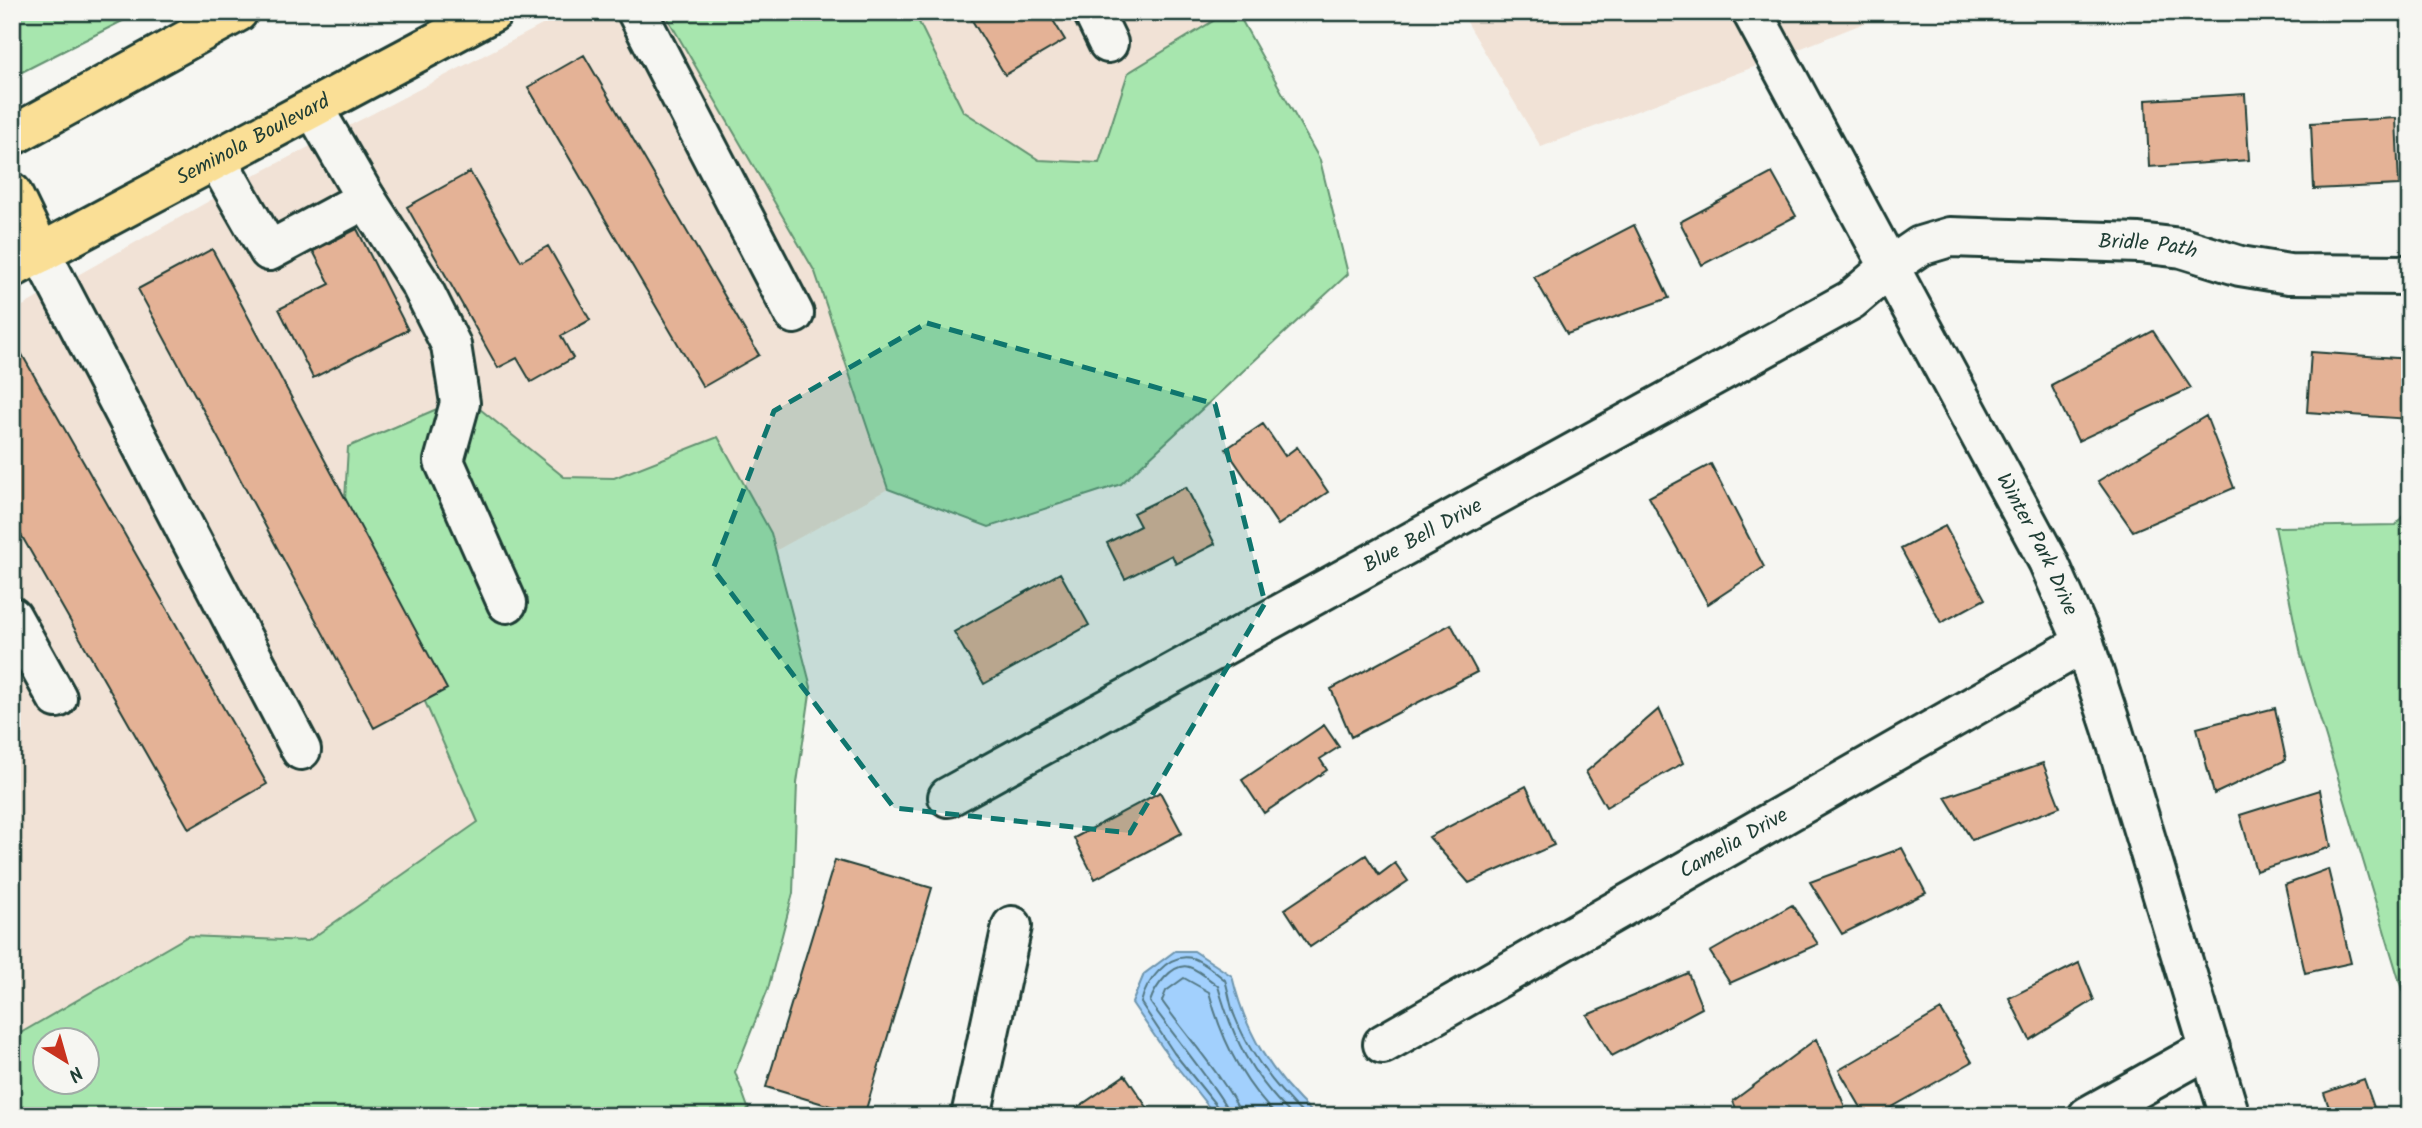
<svg xmlns="http://www.w3.org/2000/svg" width="2422" height="1128" font-family="Kalam,sans-serif">
<rect width="100%" height="100%" fill="#f6f6f2"/>
<filter id="ink" filterUnits="userSpaceOnUse"><feTurbulence type="fractalNoise" baseFrequency=".0143" numOctaves="2"/><feDisplacementMap in="SourceGraphic" scale="14" xChannelSelector="R" yChannelSelector="G"/><feConvolveMatrix kernelMatrix="1 2 1 2 8 2 1 2 1" color-interpolation-filters="sRGB"/></filter>
<g filter="url(#ink)">
<path fill="#f1e2d6" d="M567,12H664L815,272L888,489L775,551L771,533L718,437L614,478L564,477L465,397L344,518L478,822L308,941L188,936L12,1038V312L257,174Z
M914,12H1228L1128,73L1099,163L1039,160L963,111Z
M1461,12H1731L1759,65L1541,147Z
M1774,12H1892L1794,51Z"/>
<path fill="#a7e6ae" stroke="#639271" stroke-width="2" fill-rule="evenodd" d="M12,12H140L12,77Z
M664,12H914L963,111L1039,160L1099,163L1128,73L1228,12H1237L1320,160L1348,274L1121,484L989,527L888,489L815,272Z
M465,397L564,477L614,478L718,437L771,533L811,687L797,783L793,893L768,989L735,1072L751,1116H12V1038L188,936L308,941L478,822L344,518L348,447ZM46,1040H88V1082H46Z
M2410,506V1016L2301,655L2275,527L2396,525Z"/>
<path fill="#a2d0fd" stroke="#6e95ad" stroke-width="2" d="M1175,951H1194L1232,976C1246,1035 1271,1074 1316,1116H1216L1169,1057L1132,1003L1144,974Z"/>
<g fill="none" stroke-linecap="round" stroke-linejoin="round">
<path stroke="#537884" stroke-width="2" d="M1221,1116L1219,1109L1174,1053L1141,1003C1145,984 1167,952 1192,958C1203,961 1216,973 1225,980C1229,992 1230,1006 1235,1017C1250,1055 1276,1088 1305,1116
M1230,1116C1229,1103 1163,1022 1150,1002C1154,989 1172,962 1189,967C1199,970 1210,980 1218,986C1233,1039 1252,1077 1293,1116
M1240,1116C1240,1097 1177,1024 1162,1001L1166,991L1184,978L1209,992C1221,1038 1242,1082 1277,1116"/>
</g>
<path fill="#e4b296" stroke="#1f3d34" stroke-width="2" d="M967,12H1048L1065,40L1005,75Z
M584,55L759,355L703,387L528,87Z
M2245,94L2249,160L2149,167L2146,100Z
M2396,118L2399,185L2314,189L2311,123Z
M470,172L521,261L548,246L590,320L561,336L573,358L531,382L517,358L498,368L407,207Z
M1772,173L1796,216L1702,265L1680,222Z
M1634,225L1669,298L1567,334L1534,277Z
M357,229L408,330L313,378L279,309L330,284L313,251Z
M212,249L447,689L374,728L138,289Z
M2153,331L2191,388L2078,441L2051,385Z
M20,351L267,784L189,829L12,519V355Z
M2311,352L2410,359V419L2307,412Z
M2206,416L2234,488L2133,531L2098,481Z
M1263,424L1285,456L1297,447L1328,492L1278,525L1226,449Z
M1711,464L1764,567L1708,604L1649,497Z
M1186,487L1215,544L1176,564L1172,555L1125,579L1107,543L1140,526L1133,513Z
M1945,526L1985,599L1941,623L1901,549Z
M1060,573L1089,625L984,684L954,632Z
M1451,624L1477,672L1351,737L1331,689Z
M2275,708L2286,760L2214,794L2197,728Z
M1659,709L1683,763L1606,807L1586,772Z
M1324,725L1339,747L1320,759L1327,770L1264,813L1242,780Z
M2043,763L2060,807L1972,840L1945,797Z
M1526,786L1554,845L1469,883L1429,837Z
M2320,790L2331,847L2256,871L2240,815Z
M1160,792L1182,833L1095,879L1074,838Z
M1902,848L1926,893L1842,934L1810,882Z
M1366,855L1379,875L1395,863L1408,881L1310,947L1285,909Z
M835,860L932,888L864,1116L766,1087Z
M2328,869L2351,963L2305,973L2285,885Z
M1792,905L1818,944L1730,983L1710,952Z
M2079,963L2094,1000L2030,1040L2009,998Z
M1688,973L1702,1008L1612,1056L1587,1015Z
M1941,1010L1972,1062L1876,1116H1866L1839,1070Z
M1816,1039L1849,1116H1739L1733,1101Z
M1125,1075L1153,1116H1065Z
M2364,1079L2377,1116H2332L2324,1093Z"/>
<g fill="none" stroke-linecap="round" stroke-linejoin="round">
<defs>
<g id="minor">
<path d="M637,12L794,314"/>
<path d="M1093,12L1108,43"/>
<path id="s1" d="M1752,12L2048,561L2084,643L2112,728L2230,1116"/>
<path d="M217,160L269,251L366,199L314,109"/>
<path d="M366,199L421,285L451,345L460,403L444,461L507,603"/>
<path d="M41,253L301,750"/>
<path d="M12,617L57,698"/>
<path id="s2" d="M948,797L1851,300L1891,266L1920,246L1950,237L2139,243L2182,248L2240,266L2289,274L2410,275"/>
<path id="s3" d="M1383,1044L2084,643"/>
<path d="M971,1116L1012,926"/>
<path d="M2088,1116L2210,1048"/>
</g>
<g id="major">
<path d="M12,136L238,12"/>
<path d="M12,193L41,253"/>
<path id="s4" d="M12,268L493,12"/>
</g>
</defs>
<use href="#minor" stroke="#1f3d34" stroke-width="44"/>
<use href="#major" stroke="#1f3d34" stroke-width="44"/>
<use href="#minor" stroke="#f6f6f2" stroke-width="38"/>
<use href="#major" stroke="#fadf96" stroke-width="38"/>
</g>
</g>
<path fill="#0f766e" fill-opacity="0.2" stroke="#0f766e" stroke-width="5" stroke-dasharray="14 9" stroke-linejoin="round" d="M927,323L1215,404L1265,603L1130,833L894,808L713,569L774,411Z"/>
<g text-anchor="middle" dominant-baseline="central" stroke-width="7" stroke-linejoin="round" paint-order="stroke">
<g font-size="21" fill="#1f3d34" stroke="#f6f6f2">
<text stroke="none"><textPath href="#s4" startOffset="273">Seminola Boulevard</textPath></text>
<text stroke="none"><textPath href="#s2" startOffset="1348">Bridle Path</textPath></text>
<text stroke="none"><textPath href="#s2" startOffset="542">Blue Bell Drive</textPath></text>
<text stroke="none"><textPath href="#s1" startOffset="604">Winter Park Drive</textPath></text>
<text stroke="none"><textPath href="#s3" startOffset="404">Camelia Drive</textPath></text>
</g>
</g>
<rect width="2422" height="1128" fill="none" stroke="#f6f6f2" stroke-width="42"/>
<rect x="21" y="21" width="2380" height="1086" fill="none" stroke="#1f3d34" stroke-width="2.5" filter="url(#ink)"/>
<g transform="translate(66 1061) rotate(143)"><circle r="33" fill="#f6f6f2" stroke="#a0aca6" stroke-width="2"/>
<path d="M0-5L12 26L0 18L-12 26Z" fill="#c8321e"/>
<text y="-10" font-size="19" font-weight="bold" text-anchor="middle" fill="#1f3d34">N</text>
</g>
</svg>
